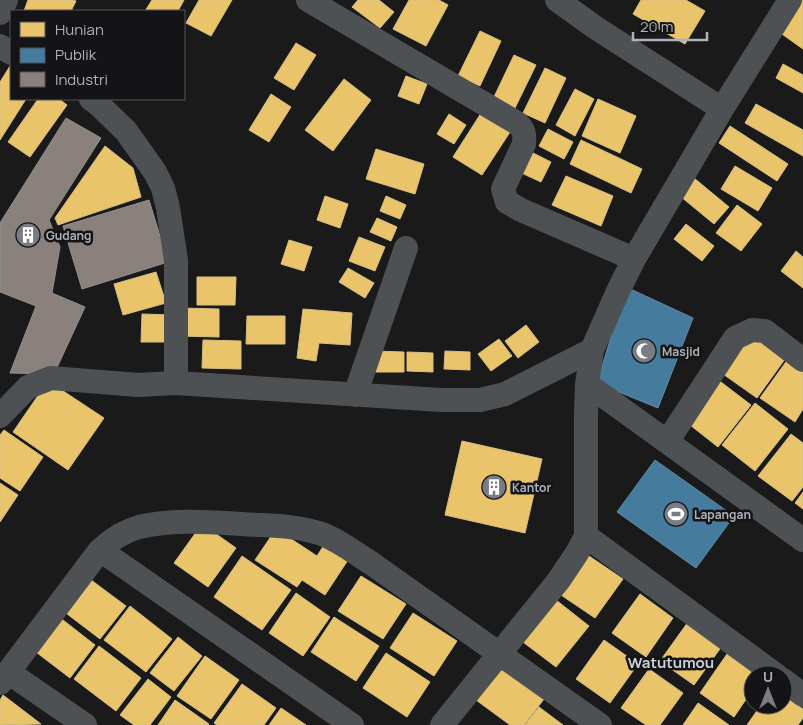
<svg xmlns="http://www.w3.org/2000/svg" width="803" height="725" font-family="Manrope,sans-serif">
<rect width="100%" height="100%" fill="#1a1a1a"/>
<path fill="#e9c46a" stroke="#d7bf82" d="M28,0H73L76,1L71,11H24Z
M152,0H184L178,11H145Z
M199,0H232L211,36L186,23Z
M358,0H379L394,12L380,28L352,7Z
M409,0H439L448,5L426,46L393,29Z
M641,0H686L705,11L685,44L633,14Z
M803,0V49L779,32Z
M480,31L501,41L480,86L458,76Z
M296,43L316,55L294,90L274,78Z
M514,55L536,65L514,110L493,99Z
M783,64L803,75V93L776,78Z
M10,66L11,99H26L0,140V82Z
M545,68L566,78L545,123L523,113Z
M406,76L427,84L419,104L398,96Z
M344,79L371,100L333,151L305,130Z
M575,89L594,99L575,136L556,125Z
M271,94L291,107L269,142L249,130Z
M38,99H59L67,105L30,157L8,142Z
M598,99L636,116L620,153L582,136Z
M756,104L803,130V156L745,123Z
M483,110L512,129L482,175L453,157Z
M449,114L466,125L454,144L437,134Z
M730,126L788,164L777,181L719,143Z
M548,129L573,142L564,159L539,146Z
M581,140L642,169L631,193L570,164Z
M105,146L133,168L141,197L58,225L55,218Z
M376,149L424,164L415,194L366,179Z
M525,149L551,162L541,182L515,170Z
M735,166L772,188L758,211L721,189Z
M566,176L613,196L601,226L552,205Z
M694,178L729,207L714,224L680,196Z
M325,196L348,204L340,228L317,220Z
M386,196L406,205L400,219L380,211Z
M737,205L762,224L741,251L716,233Z
M377,218L397,227L391,241L370,232Z
M686,224L714,246L702,261L674,239Z
M359,237L385,247L375,271L349,261Z
M289,240L312,247L304,271L281,264Z
M796,251L803,257V288L781,271Z
M348,268L374,283L365,298L339,282Z
M156,272L166,303L123,315L114,284Z
M197,277H236L235,305H197Z
M181,308L219,309V337L180,336Z
M303,309L352,313L350,345L319,343L316,361L297,358Z
M142,314L172,315L171,342H141Z
M247,316H285V344H246Z
M526,325L539,342L518,358L505,341Z
M751,335L785,359L757,398L723,374Z
M499,339L512,356L491,371L478,354Z
M203,340L241,341V369L202,368Z
M375,351L404,352V372H375Z
M445,351L470,352V370L444,369Z
M407,352L433,353V372L407,371Z
M788,359L803,369V409L795,422L760,398Z
M717,379L751,405L718,447L685,421Z
M48,381L104,418L68,470L13,432Z
M755,403L788,429L755,471L722,445Z
M4,430L43,457L20,491L0,478V435Z
M791,434L803,443V487L792,501L758,476Z
M462,441L542,459L525,533L445,515Z
M0,483L18,495L0,522Z
M803,492V509L795,503Z
M202,524L236,548L208,587L174,563Z
M276,529L317,556L324,545L348,560L325,595L302,580L297,587L255,560Z
M242,556L291,590L262,630L214,597Z
M589,556L623,579L595,618L561,595Z
M83,574L126,606L100,639L58,607Z
M361,576L406,604L383,639L338,611Z
M296,593L330,617L303,656L269,633Z
M640,594L673,618L646,657L612,633Z
M556,600L589,626L556,667L523,642Z
M130,606L172,639L146,672L104,640Z
M54,613L95,645L70,678L28,646Z
M413,613L457,641L434,676L390,648Z
M334,617L379,646L356,681L311,652Z
M688,622L722,646L694,685L660,661Z
M178,637L202,656L174,691L150,673Z
M604,640L638,664L610,703L576,679Z
M99,646L141,678L116,711L74,679Z
M386,653L430,682L407,717L363,688Z
M727,654L757,675H753V689L734,717L700,693Z
M205,656L239,680L211,719L177,696Z
M502,667L544,699L524,725H510L476,700Z
M649,669L683,693L660,725H646L621,708Z
M148,679L171,697L150,725H134L120,715Z
M242,684L276,708L264,725H217L214,723Z
M3,695L41,724L0,725V700Z
M783,695L803,709V718L798,725H747L761,705H783Z
M175,700L209,724L208,725H158Z
M698,703L729,725H683Z
M539,707L563,725H525Z
M281,708L306,725H269Z"/>
<path fill="#457b9d" stroke="#648ca6" d="M626,287L693,318L658,408L597,383Z
M655,460L734,516L696,568L617,512Z"/>
<path fill="#8a817c" stroke="#94908f" d="M66,118L101,138L49,220L60,247L52,293L85,307L54,374L10,373L36,306L0,292V223Z
M149,200L168,262L82,289L63,226Z"/>
<g fill="none" stroke-linecap="round" stroke-linejoin="round">
<path stroke="#4e5153" stroke-width="24" d="M308,0L517,123C524,129 525,135 524,144L503,189L507,202L521,210L634,259
M557,0L596,28L722,109
M0,13L6,0
M0,46L11,53
M91,99L97,103L126,131L155,172L163,188L168,208L176,260V383
M587,384L803,540
M355,395L406,248
M0,416L28,387L51,378L138,385L176,383L441,400H480L505,394L592,350
M667,442L735,338L752,330L765,331L803,360
M586,536L776,675
M100,550C112,539 124,531 139,527C173,519 208,522 242,524C269,526 296,525 322,534C340,541 355,553 371,563L600,725
M8,672L85,725
M783,680L803,695
M0,683L100,550L352,725
M442,725L559,580L577,553L586,536V414L587,384L592,350L618,291L634,259L722,109L790,0"/>
</g>
<defs>
<symbol id="building-disc" viewBox="-11 -11 22 22"><circle r="9.5" fill="#797d83" stroke="#141416"/><path d="M-4-6H4V6H1V3H-1V6H-4ZM-2.5-4.3h1.7v1.8h-1.7ZM.8-4.3h1.7v1.8H.8ZM-2.5-1h1.7V.8h-1.7ZM.8-1h1.7V.8H.8Z" fill="#fff"/></symbol>
<symbol id="mosque-disc" viewBox="-11 -11 22 22"><circle r="9.5" fill="#797d83" stroke="#141416"/><path d="M3.5-4.9A6 6 0 1 0 3.5 4.9A5 5 0 1 1 3.5-4.9Z" fill="#fff"/></symbol>
<symbol id="stadium-disc" viewBox="-11 -11 22 22"><circle r="9.5" fill="#797d83" stroke="#141416"/><path d="M0-5a6.5 5 0 1 0 0 10a6.5 5 0 1 0 0-10ZM-3.5-1.8h7v3.6h-7Z" fill="#fff"/></symbol>
</defs>
<g fill-rule="evenodd">
<use href="#building-disc" x="14" y="221" width="28" height="28"/>
<use href="#mosque-disc" x="630" y="337" width="28" height="28"/>
<use href="#building-disc" x="480" y="473" width="28" height="28"/>
<use href="#stadium-disc" x="662" y="500" width="28" height="28"/>
</g>
<g text-anchor="middle" dominant-baseline="central" stroke-width="5" stroke-linejoin="round" paint-order="stroke">
<g font-size="12" font-weight="bold" fill="#acb3bb" stroke="#141416" text-anchor="start">
<text x="46" y="235">Gudang</text>
<text x="662" y="351">Masjid</text>
<text x="512" y="487">Kantor</text>
<text x="694" y="514">Lapangan</text>
</g>
<g font-size="15" font-weight="bold" fill="#cdd1d7" stroke="#141416">
<text x="671" y="662">Watutumou</text>
</g>
</g>
<rect x="10" y="10" width="175" height="90" fill="#141416" stroke="#515458"/>
<rect x="20" y="22" width="25" height="15" fill="#e9c46a" stroke="#515458"/>
<text x="55" y="35" font-size="15" fill="#acb3bb">Hunian</text>
<rect x="20" y="48" width="25" height="15" fill="#457b9d" stroke="#515458"/>
<text x="55" y="60" font-size="15" fill="#acb3bb">Publik</text>
<rect x="20" y="72" width="25" height="15" fill="#8a817c" stroke="#515458"/>
<text x="55" y="85" font-size="15" fill="#acb3bb">Industri</text>
<g transform="translate(768 690)"><circle r="24" fill="#141416" stroke="#515458"/>
<path d="M0-4L9 19L0 12L-9 19Z" fill="#797d83"/>
<text y="-8" font-size="14" font-weight="bold" text-anchor="middle" fill="#acb3bb">U</text>
</g>
<path d="M633 32v8h74v-8" fill="none" stroke="#acb3bb" stroke-width="2.5"/>
<text x="640" y="32" font-size="15" fill="#acb3bb" stroke="#141416" stroke-width="4" paint-order="stroke">20 m</text>
</svg>
